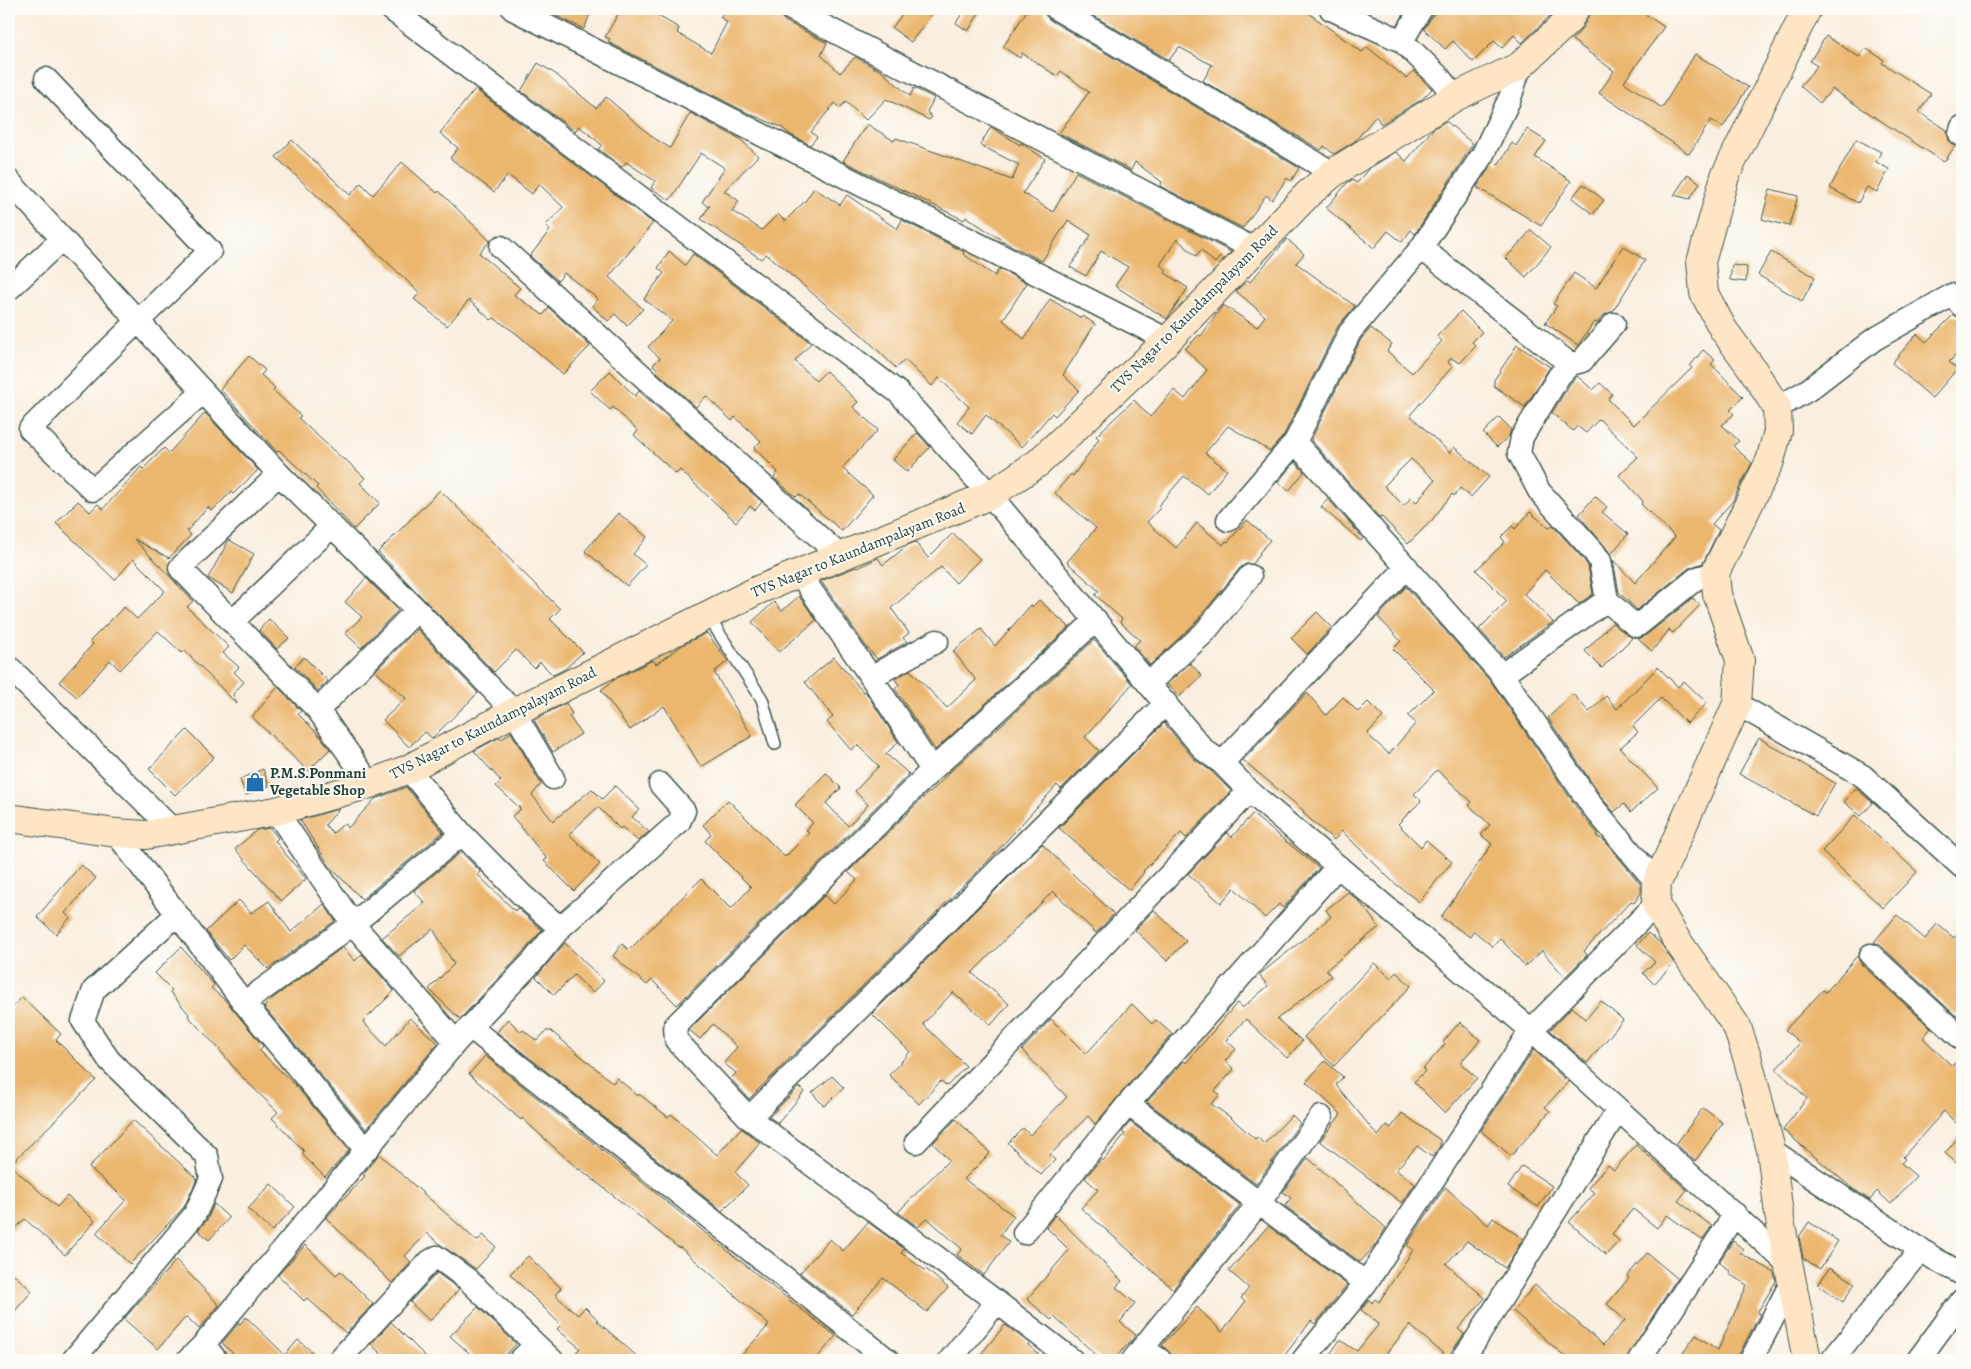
<svg xmlns="http://www.w3.org/2000/svg" width="1971" height="1369" font-family="Alegreya,serif">
<rect width="100%" height="100%" fill="#fdfcf7"/>
<filter id="ink" filterUnits="userSpaceOnUse"><feTurbulence type="fractalNoise" baseFrequency=".02" numOctaves="2"/><feDisplacementMap in="SourceGraphic" scale="10" xChannelSelector="R" yChannelSelector="G"/><feConvolveMatrix kernelMatrix="1 2 1 2 8 2 1 2 1" color-interpolation-filters="sRGB"/></filter>
<filter id="wash" filterUnits="userSpaceOnUse"><feTurbulence type="fractalNoise" baseFrequency=".0096" numOctaves="4" result="noise"/><feDisplacementMap in="SourceGraphic" scale="20" xChannelSelector="R" yChannelSelector="G"/><feGaussianBlur stdDeviation="1.12" result="paint"/><feColorMatrix in="noise" values="0 0 0 0 0 0 0 0 0 0 0 0 0 0 0 0 0 1.4 0 .05"/><feComposite in="paint" operator="in"/></filter>
<g filter="url(#wash)">
<rect width="100%" height="100%" fill="#f9eedf"/>
<g id="blocks">
<path fill="#ebb66d" fill-rule="evenodd" d="M542,9H592L584,29Z
M621,9H646L679,28L677,33L711,53L727,22L720,17L727,9H778L780,16L785,21L827,43L821,55L840,73L855,57L881,71L910,96L914,88L934,98L927,112L932,117L929,120L886,99L866,120L846,102L839,108L835,103L811,132L817,137L810,145L791,135L781,127L750,114L608,42L610,39L605,37Z
M906,9H936L911,42L892,28Z
M965,9H982L968,31L956,23Z
M1028,9H1044L1045,15L1050,20L1299,168L1291,181L1287,178L1272,200L1266,195L1243,228L1160,186L1162,182L1135,162L1131,170L1059,133L1089,92L1061,71L1057,76L1022,53L1020,58L1003,47Z
M1082,9H1303L1362,52L1367,47L1406,78L1414,71L1432,89L1421,100L1381,124L1376,116L1355,141L1334,154L1324,146L1321,150L1203,81L1212,65L1179,47L1169,60Z
M1437,9H1557L1522,43L1514,35L1502,48L1494,41L1473,62L1453,41L1445,49L1424,29Z
M1591,9H1638L1664,27L1624,82L1662,108L1695,54L1748,87L1723,127L1711,120L1689,154L1599,93L1614,71L1572,40L1582,29L1588,17Z
M1826,36L1859,57L1865,48L1884,60L1882,63L1931,94L1919,112L1947,130L1949,142L1955,146L1944,162L1832,89L1820,103L1800,86L1817,66L1810,61Z
M538,63L554,73L596,108L606,97L654,138L670,148L690,113L740,139L758,156L724,191L739,201L732,211L762,230L778,214L785,221L806,200L814,188L840,205L847,195L897,229L902,220L964,252L963,254L995,276L999,269L1027,283L1003,320L1024,339L1050,299L1081,318L1083,316L1095,324L1063,375L1079,390L1055,416L1052,413L1022,447L986,415L972,434L957,422L969,407L939,378L932,386L905,360L896,368L863,336L766,254L761,259L701,219L710,205L708,207L702,202L725,168L701,153L670,200L651,188L655,181L626,162L622,167L598,149L602,145L579,126L575,131L521,91Z
M475,89L653,223L609,277L643,309L627,326L615,314L608,321L592,306L598,299L564,273L558,281L530,256L550,230L546,225L563,207L539,184L532,194L508,175L494,192L450,158L458,148L440,133Z
M1446,121L1473,144L1415,234L1411,230L1402,242L1388,231L1374,248L1326,208L1348,182L1352,180L1357,183L1368,169L1396,152L1406,161L1433,129Z
M867,124L894,141L896,138L1012,180L1019,165L980,145L991,127L1020,145L1021,143L1045,159L1023,193L1053,212L1076,172L1231,252L1223,260L1220,257L1215,263L1201,250L1196,256L1177,239L1160,265L1167,270L1165,273L1188,288L1167,319L1115,286L1128,267L1101,251L1086,276L1070,267L1091,235L1068,220L1042,261L1008,244L966,217L964,220L843,161Z
M1527,129L1546,141L1535,157L1571,181L1541,226L1477,187L1494,161L1498,165L1512,143L1516,146Z
M1856,139L1881,152L1876,162L1889,169L1877,192L1867,187L1858,203L1830,188Z
M292,140L350,195L361,183L373,195L402,162L437,193L439,191L490,241L479,253L520,288L514,295L543,315L549,308L590,346L563,374L517,334L494,318L491,320L469,300L447,326L414,299L420,293L276,157Z
M1688,174L1700,183L1690,199L1674,195Z
M1583,184L1604,200L1593,214L1572,198Z
M1770,189L1798,196L1789,226L1762,219Z
M1531,230L1551,247L1526,277L1506,258Z
M1287,239L1304,254L1296,263L1355,306L1338,326L1284,435L1270,451L1228,426L1205,453L1227,470L1208,494L1184,476L1158,506L1160,508L1147,522L1176,548L1197,523L1223,545L1226,541L1228,542L1247,520L1270,540L1259,553L1260,554L1253,564H1246L1240,568L1194,624L1150,665L1134,646L1140,640L1120,622L1122,619L1095,595L1099,591L1067,562L1096,528L1055,493L1071,474L1073,476L1099,439L1096,436L1134,400L1150,417L1174,390L1185,399L1207,370L1185,349L1199,335L1201,336L1223,305L1257,327L1265,316L1236,291L1248,280L1250,282Z
M1623,246L1645,260L1613,311L1604,315L1597,323L1594,322L1578,345L1545,323L1557,306L1553,304L1574,273L1596,288Z
M669,251L685,265L693,254L811,343L795,361L816,381L826,371L858,402L853,407L878,430L842,468L873,495L842,531L799,494L796,497L774,478L778,472L754,448L761,441L735,417L732,421L706,396L696,407L656,371L658,369L653,365L660,358L648,347L672,321L644,299L664,273L658,268Z
M1771,252L1815,277L1802,301L1758,275Z
M1732,265L1747,267L1746,282L1730,280Z
M1461,311L1482,332L1472,342L1476,346L1460,363L1451,358L1448,362L1452,367L1410,415L1450,453L1454,447L1489,477L1471,497L1460,488L1454,496L1452,494L1432,520L1408,544L1382,517L1380,518L1311,440L1361,339L1371,328L1392,344L1387,351L1412,373L1442,341L1437,336ZM1411,459L1435,480L1416,503L1411,498L1404,506L1384,486Z
M1953,315L1962,319V349L1949,362L1957,369L1932,398L1892,363L1917,334L1926,342Z
M1517,345L1550,367L1525,407L1494,386V380Z
M1703,350L1715,360L1711,364L1743,397L1730,410L1734,414L1722,425L1739,441L1733,446L1752,463L1732,502L1712,524L1719,530L1703,563L1689,568L1637,610L1619,592L1613,560L1635,583L1675,537L1641,504L1643,501L1619,475L1638,457L1599,419L1586,433L1577,426L1573,431L1552,413L1570,384L1577,376L1593,390L1600,383L1612,394L1608,399L1634,425L1692,368L1690,366Z
M249,356L265,370L261,375L275,388L273,390L301,416L298,418L344,460L345,459L365,478L360,483L380,503L354,529L316,488L318,486L279,450L277,452L220,389Z
M610,371L635,396L639,391L762,502L755,510L750,506L736,522L680,470L676,474L634,435L638,431L613,407L610,410L590,391Z
M205,413L258,470L233,494L231,492L212,511L208,507L187,531L191,535L169,558L134,539L193,601L187,607L229,647L223,653L239,667L234,672L244,682L233,694L237,704L184,650L182,653L158,631L120,670L110,660L77,697L59,682L93,644L90,641L124,607L137,619L165,591L133,559L115,580L56,523L78,501L90,512L98,504L103,509L141,467L143,469L164,448L169,453Z
M1499,417L1511,429L1509,436L1497,447L1483,433Z
M917,433L930,447L907,472L893,460Z
M1295,462L1304,472L1289,491L1278,482Z
M440,490L560,609L550,619L583,652L565,669L553,675L540,662L534,668L516,650L494,672L378,552Z
M1595,496L1607,507L1602,512L1628,534L1611,554L1579,515Z
M1328,499L1363,538L1361,541L1321,507Z
M1530,512L1549,528L1553,526L1584,560L1588,566L1593,594L1579,604L1545,570L1524,594L1553,622L1504,657L1479,629L1507,601L1476,570L1505,542L1501,537L1512,526L1515,529Z
M618,513L647,537L633,554L646,565L627,586L585,551Z
M953,533L980,559L956,583L941,567L891,608L909,633L903,638L907,642L877,659L865,645L821,581L856,567L857,568L878,558L883,565L908,545L915,542L928,558Z
M229,540L254,554L233,593L208,578Z
M366,578L398,610L361,648L345,633L362,617L345,602Z
M1406,587L1492,683L1581,814L1598,834L1596,836L1605,841L1641,885V893L1634,903L1631,901L1584,951L1587,955L1565,977L1542,951L1525,966L1500,938L1493,947L1474,931L1470,937L1441,917L1492,844L1481,835L1490,825L1469,805L1472,802L1437,770L1414,794L1421,801L1398,824L1421,847L1426,840L1452,862L1419,902L1392,881L1342,831L1334,840L1303,813L1304,811L1243,760L1307,693L1326,715L1343,697L1358,712L1368,702L1383,717L1367,734L1389,754L1416,723L1408,716L1434,690L1393,649L1401,641L1378,617Z
M799,596L816,620L779,652L752,622L774,602L782,611Z
M1693,598L1700,605L1673,633L1669,630L1652,651L1638,639L1645,636Z
M1039,600L1069,627L935,750L895,689L899,685L895,679L910,670L947,708L976,680L953,651L981,629L995,646L1031,605L1032,607Z
M1317,612L1332,627L1307,654L1291,638Z
M269,619L289,638L277,649L259,630Z
M1612,623L1632,638L1602,668L1585,651Z
M417,629L478,693L432,738L425,732L409,747L383,720L406,698L375,671Z
M707,633L728,661L714,672L752,736L701,767L664,706L630,730L601,690L617,678L653,660L656,664L684,644Z
M1094,640L1132,684L1085,737L1099,751L1061,789L1057,785L988,861L749,1099L731,1079L736,1073L724,1063L737,1047L713,1024L700,1039L689,1030L825,895L834,904L857,880L848,872L929,792L930,793L952,770Z
M304,657L328,681L318,691L295,667Z
M834,657L863,692L865,691L898,742L886,754L909,774L677,1005L652,980L647,985L613,956L622,944L629,950L701,879L731,909L751,887L705,841L711,834L703,825L728,800L785,857L809,833L806,830L813,823L795,805L826,773L841,788L826,803L848,826L868,805L855,791L879,766L857,745L851,750L827,722L833,717L805,682Z
M1190,663L1202,676L1179,697L1167,684Z
M1658,667L1678,687L1684,681L1707,703L1687,723L1661,698L1633,726L1638,732L1620,748L1658,788L1631,812L1624,804L1614,812L1602,798L1548,718L1573,694L1589,712L1606,696L1617,709Z
M278,687L301,711L298,714L319,735L330,749L308,771L252,717Z
M566,703L572,714L569,716L581,734L553,752L534,720Z
M1164,723L1194,759L1211,771L1231,791L1186,838L1181,833L1143,871L1144,872L1129,890L1059,828Z
M187,730L214,757L175,795L149,769Z
M511,732L541,784L532,795L553,821L592,789L602,799L615,786L639,809L632,817L649,832L638,841L622,827L620,829L598,807L569,834L600,864L574,891L544,861L547,859L512,816L521,809L496,786L501,781L474,751L500,737L502,739Z
M1759,738L1835,783L1816,816L1739,774Z
M263,769L269,786L246,795L240,779Z
M406,787L443,832L362,899L331,868L300,820L339,809L325,825L333,833L345,823L348,828L375,799Z
M1856,788L1873,803L1861,816L1844,802Z
M1252,814L1319,868L1283,908L1279,904L1265,918L1234,888L1221,903L1188,874L1227,833L1232,837Z
M1855,815L1917,872L1883,908L1822,851Z
M270,828L278,838L275,841L306,879L281,901L235,849L257,830Z
M1042,844L1114,914L1096,933L1053,891L972,973L1009,1004L991,1025L953,992L923,1024L966,1066L947,1086L941,1081L919,1104L889,1075L910,1052L872,1014Z
M461,852L481,872L478,875L515,911L517,908L542,930L524,951L460,1019L429,989L454,964L433,929L399,956L382,938L425,903L414,891Z
M81,865L96,878L65,913L70,918L56,934L37,917Z
M1348,892L1359,901L1379,927L1326,970L1331,976L1277,1019L1302,1041L1287,1058L1246,1019L1226,1040L1236,1049L1225,1061L1234,1069L1215,1091L1220,1095L1211,1104L1230,1117L1255,1139L1257,1137L1264,1144L1292,1115L1300,1123L1256,1184L1147,1102L1184,1061L1186,1063L1237,1003L1242,1008L1268,986L1259,975L1331,917L1326,910Z
M239,900L251,913L269,901L291,932L324,904L335,921L268,969L244,945L229,960L206,931Z
M1154,910L1186,941L1167,961L1135,930Z
M1897,915L1925,939L1937,924L1954,938L1962,929V1009L1956,1016L1880,945L1874,942Z
M1648,933L1661,944L1674,963L1654,984L1643,973L1655,962L1637,945Z
M565,943L604,981L593,993L574,975L554,995L536,977Z
M181,947L214,985L211,988L227,1002L263,1046L259,1050L297,1087L349,1150L325,1177L302,1154L304,1151L272,1118L278,1112L239,1074L219,1049L188,1016L189,1014L170,992L172,990L155,973Z
M343,947L355,961L362,954L394,991L363,1022L386,1046L410,1018L438,1043L366,1129L264,1007L273,998Z
M1857,956L1862,965L1931,1028L1923,1038L1952,1066L1962,1056V1129L1944,1111L1903,1157L1905,1159L1901,1163L1916,1176L1891,1204L1877,1191L1870,1200L1852,1188L1783,1130L1807,1098L1776,1069L1800,1043L1785,1030L1823,990L1826,992Z
M1374,963L1391,978L1396,972L1411,986L1334,1066L1304,1037Z
M22,997L61,1034L56,1040L96,1080L10,1165L57,1207L67,1196L95,1221L65,1255L25,1219L9,1235V1011Z
M1601,1001L1623,1020L1587,1063L1550,1030L1572,1007L1586,1019Z
M1132,1004L1152,1024L1156,1020L1172,1034L1095,1124L1088,1116L1050,1155L1055,1160L1041,1175L1008,1143L1023,1128L1030,1135L1067,1097L1022,1050L1051,1019L1086,1054Z
M508,1019L521,1032L523,1030L537,1041L546,1031H551L613,1083L617,1078L638,1096L639,1094L668,1117L671,1114L717,1155L741,1128L760,1143L735,1172L748,1185L722,1211L497,1032Z
M1460,1022L1480,1040L1460,1063L1477,1078L1445,1113L1414,1082L1425,1071L1423,1069L1445,1044L1443,1042Z
M1534,1050L1568,1082L1545,1107L1550,1111L1511,1156L1481,1131Z
M485,1056L779,1292L836,1336L815,1360H737L769,1325L680,1247L679,1248L580,1169L579,1170L522,1118L521,1120L469,1074Z
M1325,1061L1343,1077L1336,1085L1378,1136L1387,1125L1391,1128L1402,1113L1440,1140V1146L1432,1157L1417,1146L1396,1170L1415,1184L1402,1203L1320,1141L1341,1114L1306,1082Z
M832,1076L844,1088L824,1106L812,1093Z
M799,1087L804,1092L778,1123L769,1117Z
M1703,1108L1723,1123L1695,1161L1676,1144Z
M956,1119L990,1153L964,1179L1014,1216L1000,1235L1009,1242L984,1275L957,1255L962,1249L927,1218L918,1227L898,1212L949,1160L933,1143Z
M133,1120L197,1179L184,1207L130,1264L96,1233L126,1200L89,1167Z
M1130,1122L1240,1205L1173,1289L1081,1208L1098,1190L1085,1178L1101,1159L1103,1161L1125,1134L1122,1132Z
M1962,1133V1168L1945,1153Z
M1636,1145L1687,1190L1678,1201L1712,1226L1702,1240L1667,1215L1657,1228L1633,1209L1612,1234L1619,1241L1606,1255L1569,1222L1595,1193L1588,1188L1608,1165L1614,1170Z
M379,1154L477,1241L483,1235L496,1247L476,1269L441,1245L427,1233L405,1256L411,1262L392,1283L326,1218L365,1176L363,1174Z
M1308,1158L1386,1228L1374,1247L1360,1262L1285,1206L1291,1198L1283,1192Z
M1522,1166L1552,1186L1538,1207L1508,1187Z
M271,1184L295,1207L272,1231L248,1209Z
M1445,1187L1488,1225L1493,1218L1523,1239L1505,1268L1467,1241L1446,1264L1485,1298L1458,1329L1464,1334L1452,1351L1447,1357L1410,1325L1381,1360H1326L1340,1340L1357,1351L1379,1324L1361,1310L1369,1300L1372,1303L1375,1299L1379,1302L1413,1250L1407,1245Z
M214,1204L229,1218L209,1240L198,1230L207,1220Z
M1055,1215L1122,1281L1116,1287L1135,1303L1120,1322L1136,1335L1114,1360H1102L1054,1317L1051,1320L1027,1299L1069,1250L1046,1227Z
M868,1222L904,1249L901,1253L925,1270L926,1269L948,1288L927,1312L883,1278L852,1314L800,1273L830,1239L843,1251Z
M1809,1222L1838,1241L1820,1269L1803,1258L1799,1237Z
M1268,1226L1347,1285L1315,1324L1311,1321L1281,1360H1207L1199,1354L1192,1360H1174L1171,1354L1162,1345L1197,1307L1222,1332L1245,1302L1241,1298L1249,1288L1229,1271Z
M1733,1241L1743,1249L1740,1253L1774,1272L1776,1281L1757,1313L1760,1314L1739,1354L1738,1360H1678L1696,1335L1718,1350L1747,1285L1729,1274L1730,1271L1719,1262Z
M305,1245L336,1275L340,1271L373,1304L346,1333L307,1298L304,1301L278,1275Z
M1647,1253L1677,1278L1625,1360H1569L1513,1311L1535,1285L1603,1345L1625,1320L1607,1304L1629,1278L1627,1276Z
M528,1256L561,1288L555,1295L578,1315L585,1307L598,1320L597,1321L641,1360H570L580,1348L557,1329L561,1325L510,1274Z
M176,1260L219,1305L199,1329L187,1317L184,1319L158,1349L124,1319Z
M1830,1267L1855,1283L1843,1302L1818,1285Z
M9,1270L32,1291L9,1318Z
M437,1273L459,1289L430,1321L410,1302Z
M478,1307L516,1344L501,1360H477L450,1336Z
M246,1317L285,1355L298,1340L322,1360H240L222,1343L239,1323L240,1324Z
M391,1322L429,1360H387L371,1344Z
M1005,1325L1029,1343L1028,1345L1045,1360H976Z"/>
</g>
</g>
<g filter="url(#ink)">
<use href="#blocks" fill-opacity="0" stroke="#40584e" stroke-width="1"/>
<g fill="none" stroke-linecap="round" stroke-linejoin="round">
<defs>
<path id="lane" d="M710,614L715,627L762,699L775,744"/>
<path id="street" d="M391,9L899,393L990,495L1204,750L1222,763L1249,791L1531,1030L1656,904
M513,9L1168,340
M791,9L1254,249
M1057,9L1333,173
M1331,9L1402,41L1439,77L1455,97
M1402,41L1421,9
M1520,66L1510,98L1483,154L1421,248L1350,332L1295,442L1502,675L1592,806L1657,883
M46,79L210,251L94,364L30,429L93,490L203,392
M1962,127L1960,134L1962,135
M9,181L279,474L417,610L514,712L553,778
M501,247L840,556
M1421,248L1570,364
M9,289L62,239
M1777,408L1808,390L1873,340L1952,295L1962,306
M279,474L180,568L318,710L370,784
M1228,520L1295,442
M799,573L871,677L932,770
M1607,600L1600,561L1594,552L1539,491L1519,453L1522,437L1559,376L1570,364L1582,361L1614,324
M232,622L332,526
M9,667L173,830
M1502,675L1607,600L1626,618L1637,626L1697,578L1715,573
M871,677L937,641
M1149,683L1204,633L1250,576
M1737,704L1863,776L1962,867
M318,710L417,610
M1222,763L1407,567
M408,769L462,834L522,895L560,928L534,960L470,1027
M276,811L353,924L456,1042
M116,833L244,1003L366,1150
M560,928L679,822L684,811L660,784
M1871,955L1962,1039
M244,1003L353,924L462,834
M1128,1104L1259,1203L1321,1117
M749,1118L676,1040L675,1026L932,770L1096,620
M916,1142L1249,791
M1771,1150L1935,1259L1962,1274
M1024,1233L1128,1104L1338,866
M997,1302L749,1118L1166,703
M1142,1348L1160,1360
M73,1360L195,1214L211,1179L207,1156L109,1060L83,1021L94,990L176,915
M188,1360L204,1344
M216,1360L204,1344L456,1042L470,1027L888,1360
M339,1360L430,1261L437,1257L467,1279L552,1360
M520,1360L536,1345
M950,1360L997,1302L1072,1360
M1133,1360L1259,1203L1366,1283L1531,1030L1787,1263
M1303,1360L1366,1283
M1462,1360L1477,1338L1618,1110
M1639,1360L1735,1214
M1751,1360L1791,1283
M1832,1360L1921,1249
M1918,1360L1962,1300"/>
<path id="secondary" d="M9,818L116,833L146,835L276,811L370,784L408,769L514,712L758,590L990,495L1038,463L1168,340L1308,194L1333,173L1455,97L1520,66L1568,21L1575,9
M1807,1360L1779,1215L1771,1150L1748,1060L1737,1027L1674,936L1656,904L1657,883L1737,704L1740,660L1717,594L1715,573L1770,461L1778,431L1777,408L1753,370L1723,329L1704,293L1701,262L1725,176L1807,9"/>
</defs>
<use href="#lane" stroke="#40584e" stroke-width="14"/>
<use href="#street" stroke="#40584e" stroke-width="25"/>
<use href="#secondary" stroke="#40584e" stroke-width="30"/>
<use href="#lane" stroke="#fff" stroke-width="11"/>
<use href="#street" stroke="#fff" stroke-width="22"/>
<use href="#secondary" stroke="#fde5c5" stroke-width="28"/>
</g>
</g>
<defs>
<symbol id="shop-bare" viewBox="-9 -9 18 18"><path d="M-5-2.5h2.3a2.7 3.5 0 0 1 5.4 0H5L5.5 6h-11ZM-1.5-2.5h3a1.5 2.3 0 0 0-3 0Z" fill="#1f6fb2" stroke="#fdfcf7" stroke-width="2.5" paint-order="stroke"/></symbol>
</defs>
<g fill-rule="evenodd">
<use href="#shop-bare" x="241" y="768" width="28" height="28"/>
</g>
<g text-anchor="middle" dominant-baseline="central" stroke-width="4" stroke-linejoin="round" paint-order="stroke">
<g font-size="15" fill="#1f3d34" stroke="#fdfcf7">
<text transform="translate(1194 309) rotate(-45)">TVS Nagar to Kaundampalayam Road</text>
<text transform="translate(858 550) rotate(-22)">TVS Nagar to Kaundampalayam Road</text>
<text transform="translate(493 723) rotate(-27)">TVS Nagar to Kaundampalayam Road</text>
</g>
<g font-size="15" font-weight="bold" fill="#1f3d34" stroke="#fdfcf7" text-anchor="start">
<text x="270" y="773">P.M.S.Ponmani<tspan x="270" dy="17">Vegetable Shop</tspan></text>
</g>
</g>
<rect width="1971" height="1369" fill="none" stroke="#fdfcf7" stroke-width="30"/>
</svg>
